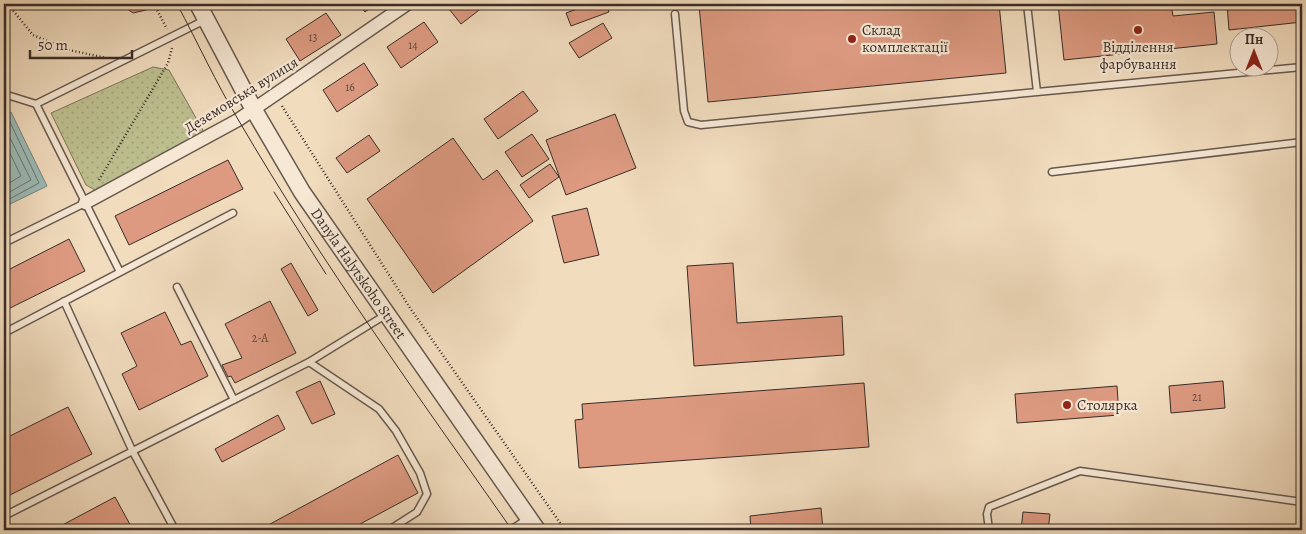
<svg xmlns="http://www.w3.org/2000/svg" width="1306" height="534" font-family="Alegreya,serif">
<defs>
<pattern id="grass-dots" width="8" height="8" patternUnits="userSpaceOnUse" patternTransform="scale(1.25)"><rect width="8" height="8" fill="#bdbf8f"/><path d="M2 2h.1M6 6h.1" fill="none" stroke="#a3a47b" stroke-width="1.8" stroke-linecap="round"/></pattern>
</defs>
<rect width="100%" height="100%" fill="#f1dcbe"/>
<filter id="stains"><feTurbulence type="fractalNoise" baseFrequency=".004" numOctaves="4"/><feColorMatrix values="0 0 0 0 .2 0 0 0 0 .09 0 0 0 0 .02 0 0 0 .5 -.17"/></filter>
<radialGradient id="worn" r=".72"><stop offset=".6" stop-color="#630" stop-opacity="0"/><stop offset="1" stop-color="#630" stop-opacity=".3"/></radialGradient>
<path fill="url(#grass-dots)" stroke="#7c765c" d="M153,67L169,70L205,134L95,190L86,185L51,113Z"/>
<path fill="#9bbab6" stroke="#74827d" d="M11,112L47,186L4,207V115Z"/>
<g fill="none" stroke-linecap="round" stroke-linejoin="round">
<path stroke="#6a746f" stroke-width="1" d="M4,119L9,120L39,183L4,202
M4,126L31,180L4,195
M4,141L21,176L4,186"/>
</g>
<path fill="#dd9a81" stroke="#3a2d28" d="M120,4H148L150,9L133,13Z
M257,4H271L260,10Z
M358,4H375L365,12Z
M445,4H487L461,24Z
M591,4H606L609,12L571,26L566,13Z
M999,4L1006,73L708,102L699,5Z
M1058,4H1171L1173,16L1214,12L1217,44L1064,60Z
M1227,4H1302V22L1229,30Z
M326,13L341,35L300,61L286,39Z
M424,22L438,42L401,68L387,47Z
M603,23L612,38L579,58L569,43Z
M364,63L378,85L337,112L323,90Z
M523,91L538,111L498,139L484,119Z
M615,114L636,168L566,195L546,140Z
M532,134L549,159L522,177L505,152Z
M369,135L380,151L347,173L336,158Z
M453,138L483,180L497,170L533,221L433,293L367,199Z
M228,160L243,189L129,245L115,216Z
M550,164L559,177L529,198L520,185Z
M587,208L599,255L564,263L552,216Z
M69,239L85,271L4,311V272Z
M291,263L318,310L308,316L281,269Z
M733,263L737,323L842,316L844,355L694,366L687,266Z
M270,301L296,353L235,383L231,376L228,377L222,365L242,358L225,324Z
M165,312L181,345L191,341L208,376L139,410L122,374L137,366L121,333Z
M320,381L335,414L312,424L296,392Z
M1223,381L1225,408L1171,413L1169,386Z
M864,383L869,447L579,468L575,420L583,419L582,404Z
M1117,386L1119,415L1017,423L1015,394Z
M68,407L92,454L4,498V439Z
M278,415L285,429L222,462L215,449Z
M398,455L418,493L349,530H259Z
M115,497L133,530H53Z
M821,508L823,530H751L750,516Z
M1023,512L1050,514L1048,530H1021Z"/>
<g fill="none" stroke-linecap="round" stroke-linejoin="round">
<defs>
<path id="service" d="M1027,4L1037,92L1302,67
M675,14L684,111L688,122L701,125L1037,92
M4,94L36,104L205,20
M36,104L120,272
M1052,172L1302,142
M4,243L85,203
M177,287L234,400
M64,301L132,450L175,530
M4,333L233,213
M309,362L379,409L396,431L420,473L427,494L417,512L389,530
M4,516L309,362L387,314
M511,530L527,519
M989,530L987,514L989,507L1080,471L1302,502"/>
<path id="minor" d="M85,203L238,120L407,4"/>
<g id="tertiary">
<path id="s1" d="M198,4L254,110L302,192L537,530"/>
</g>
</defs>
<use href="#service" stroke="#68594e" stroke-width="9"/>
<use href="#minor" stroke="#68594e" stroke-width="15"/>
<use href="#tertiary" stroke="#68594e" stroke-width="19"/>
<path stroke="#3a2d28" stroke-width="2.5" stroke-dasharray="1 2.5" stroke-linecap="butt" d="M154,4L167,29
M4,9L11,8L33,35L69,50L106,58
M282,106L410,308L565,530
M99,180L168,63L172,48"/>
<use href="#service" stroke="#f6e8d5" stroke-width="6"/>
<use href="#minor" stroke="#f6e8d5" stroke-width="12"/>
<use href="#tertiary" stroke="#f6e8d5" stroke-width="16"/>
<path stroke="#3a2d28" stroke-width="1" d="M177,4C198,43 216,83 239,121C322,263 418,396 512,530
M274,192L326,274"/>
</g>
<g fill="#8f2418" stroke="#f6e8d5" stroke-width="2">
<circle cx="1138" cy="30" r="5"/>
<circle cx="852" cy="39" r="5"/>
<circle cx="1067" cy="405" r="5"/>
</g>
<g text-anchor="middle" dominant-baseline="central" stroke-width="4.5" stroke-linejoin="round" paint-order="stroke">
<g font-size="12" fill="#63483e">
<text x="313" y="37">13</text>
<text x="413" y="45">14</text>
<text x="350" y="87">16</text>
<text x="260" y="338">2-А</text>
<text x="1197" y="397">21</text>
</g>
<g font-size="15" fill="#3a2d28" stroke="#f6e8d5" text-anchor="start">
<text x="862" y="30">Склад<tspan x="862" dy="17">комплектації</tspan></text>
<text x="1138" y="47" text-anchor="middle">Відділення<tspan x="1138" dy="17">фарбування</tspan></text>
<text x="1077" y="405">Столярка</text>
</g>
<g font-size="15" fill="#3a2d28" stroke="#f6e8d5">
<text transform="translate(241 95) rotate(-32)">Деземовська вулиця</text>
<text stroke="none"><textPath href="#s1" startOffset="314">Danyla Halytskoho Street</textPath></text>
</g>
</g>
<rect width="1306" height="534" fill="none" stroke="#f1dcbe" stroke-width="20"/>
<rect x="5" y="5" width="1296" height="524" fill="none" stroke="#3a2d28" stroke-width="2.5"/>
<rect x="10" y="10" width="1286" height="514" fill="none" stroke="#3a2d28"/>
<g transform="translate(1254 52)"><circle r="24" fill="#f6e8d5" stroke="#ab9d90"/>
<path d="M0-4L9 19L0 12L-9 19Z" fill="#8f2418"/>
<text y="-8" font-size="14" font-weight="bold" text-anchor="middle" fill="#3a2d28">Пн</text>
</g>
<path d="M30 50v8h102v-8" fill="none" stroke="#3a2d28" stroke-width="2.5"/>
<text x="38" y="50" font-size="15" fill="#3a2d28" stroke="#f6e8d5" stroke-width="4" paint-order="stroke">50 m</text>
<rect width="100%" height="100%" filter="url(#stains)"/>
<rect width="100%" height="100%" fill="url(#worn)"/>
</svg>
